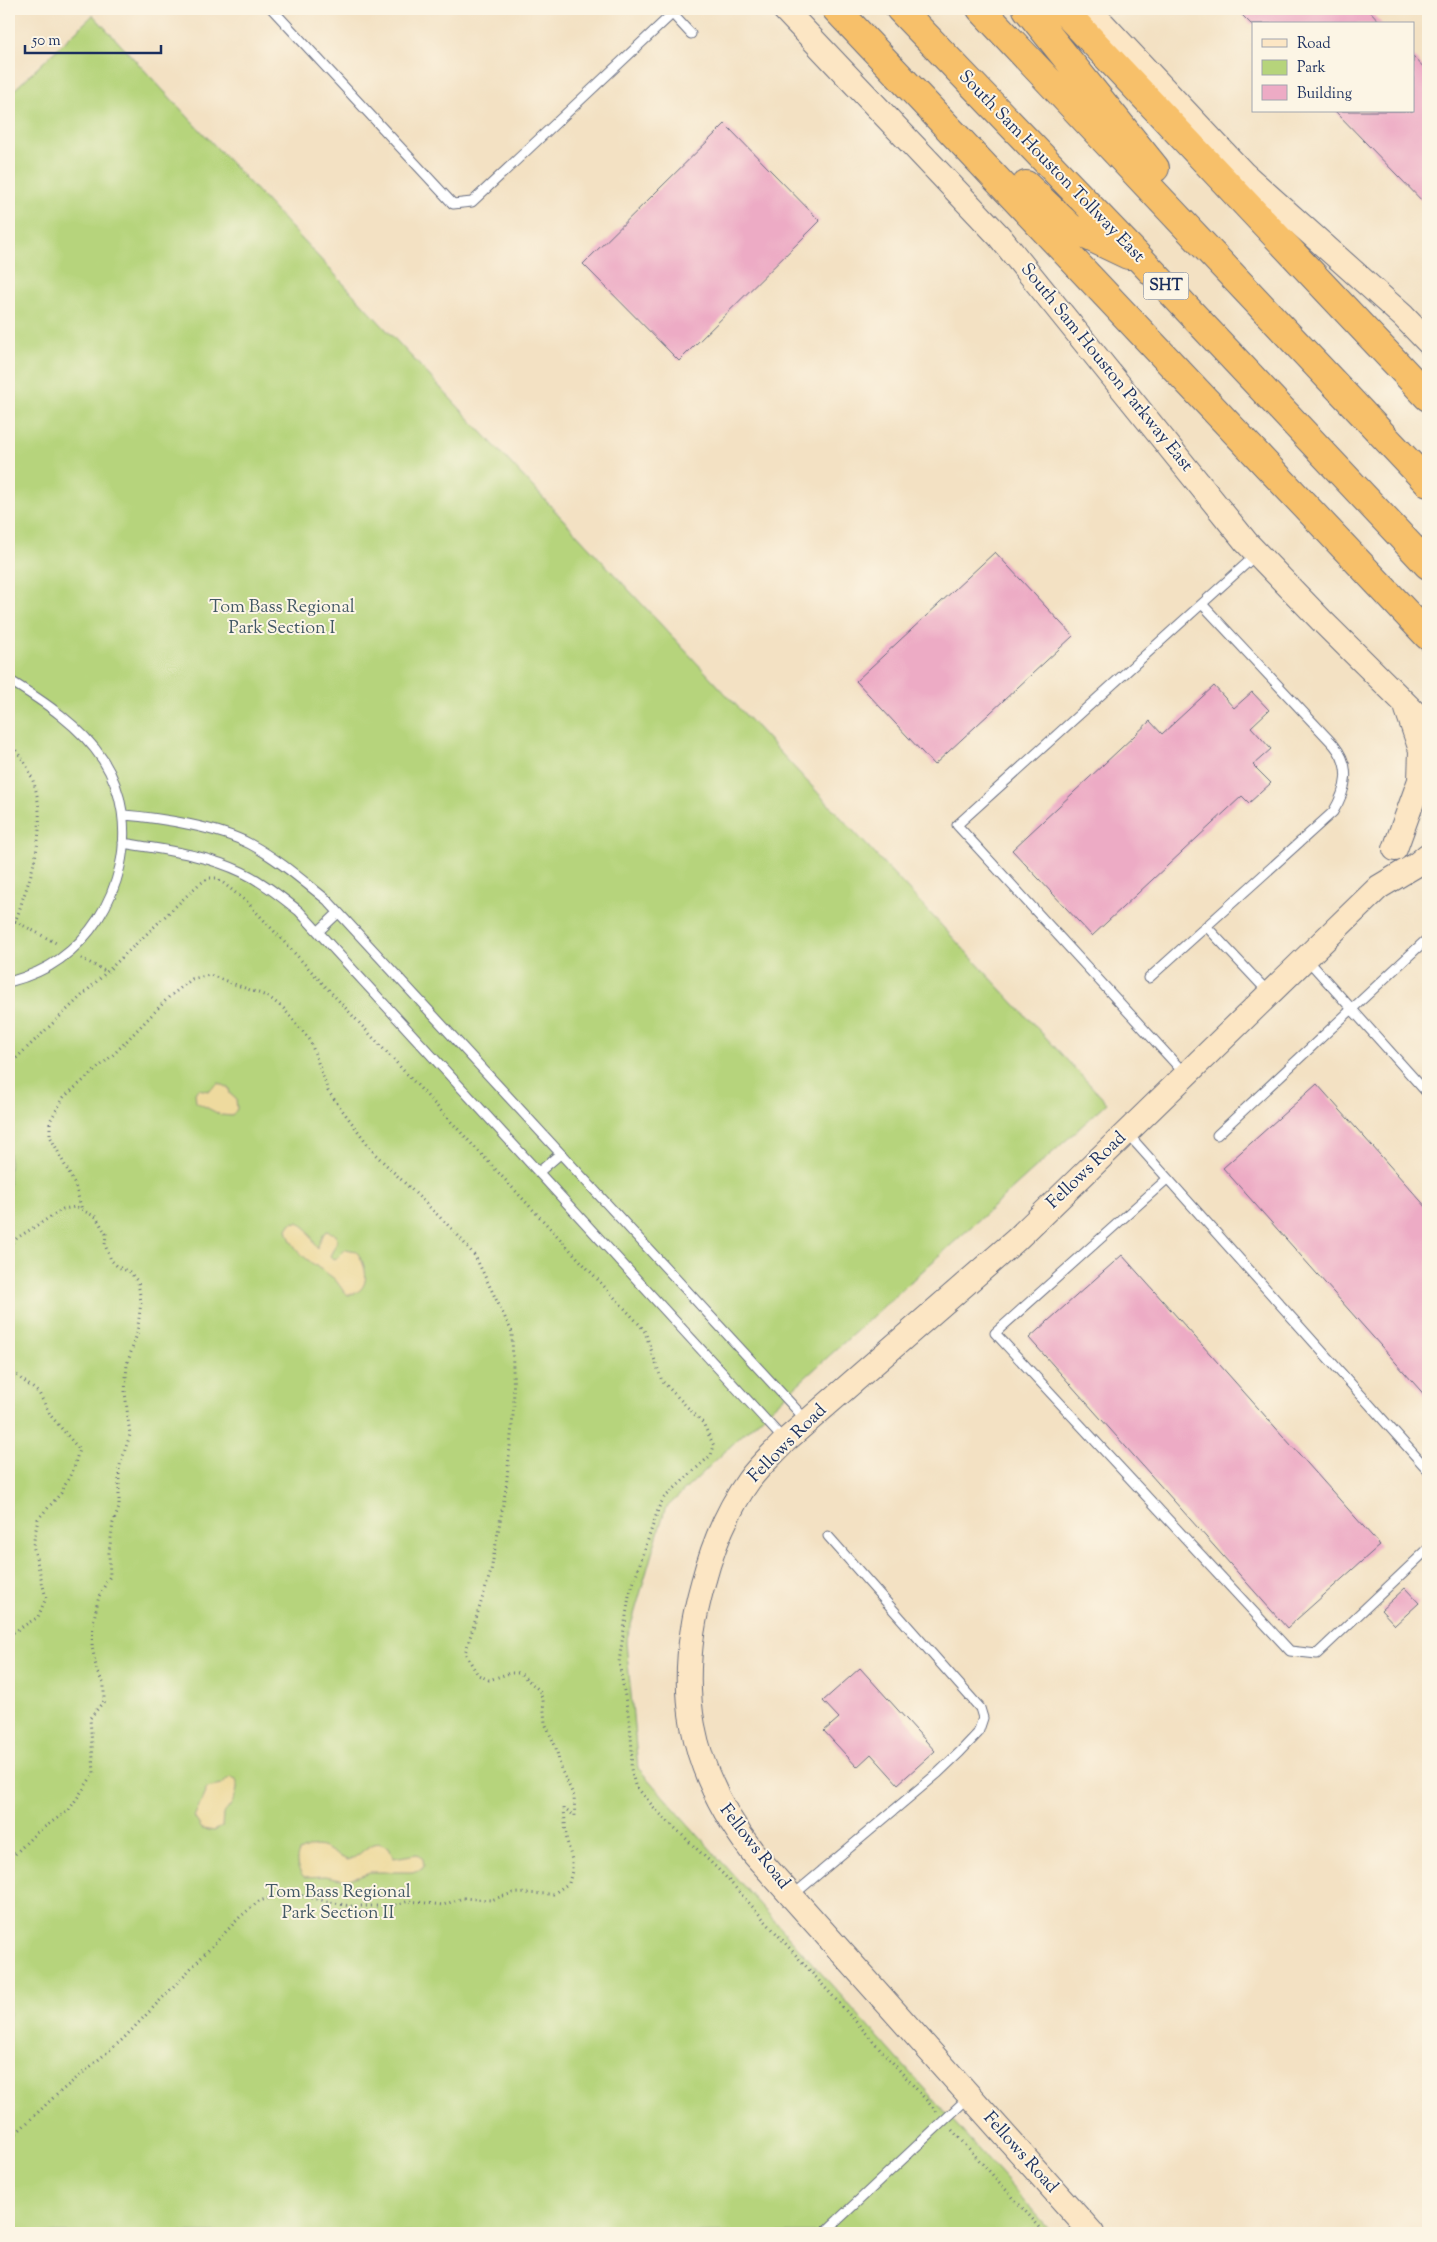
<svg xmlns="http://www.w3.org/2000/svg" width="1437" height="2242" font-family="'Sorts Mill Goudy',serif">
<rect width="100%" height="100%" fill="#fcf5e5"/>
<filter id="ink" filterUnits="userSpaceOnUse"><feTurbulence type="fractalNoise" baseFrequency=".02" numOctaves="2"/><feDisplacementMap in="SourceGraphic" scale="10" xChannelSelector="R" yChannelSelector="G"/><feConvolveMatrix kernelMatrix="1 2 1 2 8 2 1 2 1" color-interpolation-filters="sRGB"/></filter>
<filter id="wash" filterUnits="userSpaceOnUse"><feTurbulence type="fractalNoise" baseFrequency=".0096" numOctaves="4" result="noise"/><feDisplacementMap in="SourceGraphic" scale="20" xChannelSelector="R" yChannelSelector="G"/><feGaussianBlur stdDeviation="1.12" result="paint"/><feColorMatrix in="noise" values="0 0 0 0 0 0 0 0 0 0 0 0 0 0 0 0 0 1.4 0 .05"/><feComposite in="paint" operator="in"/></filter>
<g filter="url(#wash)">
<rect width="100%" height="100%" fill="#f3e1c3"/>
<path fill="#b6d47b" stroke="#68826c" d="M93,15L1107,1103L740,1437L665,1509L626,1642L638,1768L1053,2233H9V95Z"/>
<path fill="#eeda9e" stroke="#84847e" d="M219,1083L229,1088L230,1094L236,1099L237,1109L232,1116L221,1115L196,1102L195,1093L198,1089L208,1091Z
M298,1222L307,1229L317,1248L324,1233L327,1231L336,1235L337,1242L330,1256L333,1259L337,1258L346,1249L356,1251C368,1266 372,1292 348,1295C341,1290 338,1281 332,1277C315,1265 291,1252 287,1229L291,1223Z
M230,1777L236,1779C240,1791 232,1806 223,1814L222,1827L214,1831L202,1829L194,1817L207,1788L221,1785Z
M378,1843L389,1847L394,1858L417,1854L423,1859L424,1866L422,1869L412,1872H370L346,1880L326,1876L304,1877C297,1869 295,1861 299,1852C325,1838 327,1853 348,1860C360,1857 365,1845 378,1843Z"/>
<g id="blocks">
<path fill="#edabc5" d="M1236,9H1368L1382,24H1251Z
M1413,56L1428,72V207L1335,111H1413Z
M725,124L820,221L679,361L583,264Z
M995,552L1073,636L934,765L856,681Z
M1214,686L1234,708L1252,692L1269,710L1251,727L1271,749L1253,765L1271,783L1249,803L1242,796L1092,936L1012,850L1150,721L1162,734Z
M1317,1084L1428,1209V1399L1223,1168Z
M1122,1255L1380,1545L1287,1628L1029,1338Z
M1405,1588L1419,1603L1395,1625L1381,1610Z
M860,1668L935,1751L898,1784L871,1754L857,1767L824,1731L839,1718L823,1701Z"/>
</g>
</g>
<g filter="url(#ink)">
<use href="#blocks" fill-opacity="0" stroke="#676d81" stroke-width="1"/>
<g fill="none" stroke-linecap="round" stroke-linejoin="round">
<defs>
<path id="lane" d="M272,9L453,204L472,202L672,14
M668,9L691,34
M9,680C43,701 81,726 103,760C144,825 121,915 60,959C45,970 27,977 9,982
M124,815C160,818 218,827 250,844C278,859 302,880 327,900L807,1421
M123,843C163,850 205,854 242,872C263,882 281,897 299,911L784,1440
M1206,926L1269,993
M319,931L338,913
M1306,958L1428,1094
M1149,978L1333,812C1347,789 1352,767 1334,745L1202,604
M1185,1074L957,825L1257,554
M1127,1133L1428,1470
M1217,1135L1428,938
M539,1172L560,1154
M1167,1179L995,1333L1290,1651L1317,1654L1428,1549
M792,1896L938,1773L960,1752L978,1733L983,1718L980,1708L828,1536
M824,2233L970,2096"/>
<path id="secondary" d="M784,9L999,236L1246,542L1323,622L1428,726
M1089,9L1243,173L1403,316L1428,342
M1395,849L1420,780L1421,750L1407,709
M1092,2233L754,1854C688,1768 674,1687 703,1583C713,1545 726,1512 749,1480C759,1466 773,1454 785,1441L1016,1240L1379,887L1416,865L1428,855"/>
<path id="highway" d="M836,9L1428,636
M900,9L1144,263L1428,565
M981,9L1428,483
M1027,9L1155,168
M1062,9L1428,397
M1026,185L1071,228L1128,255"/>
</defs>
<use href="#lane" stroke="#676d81" stroke-width="11"/>
<use href="#secondary" stroke="#676d81" stroke-width="26"/>
<use href="#highway" stroke="#676d81" stroke-width="30"/>
<path stroke="#676d81" stroke-width="3" stroke-dasharray="1 4" stroke-linecap="butt" d="M9,743C52,785 42,848 23,898C20,908 17,922 9,929
M15,921L58,944
M81,958L107,972
M9,1065L198,885L209,878H217L247,902L640,1325L645,1332L662,1381L703,1423L714,1446L711,1455L664,1498L659,1507L629,1596L619,1662L630,1725L632,1749L631,1769L635,1785L657,1811L723,1874L937,2112
M9,1246L17,1238L63,1209L76,1207L96,1217L106,1234L105,1245L111,1260L118,1267L130,1272L138,1282L141,1302L137,1334L127,1364L125,1392L130,1435L119,1468V1508L113,1523L109,1553L110,1576L99,1596L93,1623L92,1646L97,1672L104,1684V1701L90,1718L94,1773L69,1810L36,1833L9,1860
M9,1369L39,1393L51,1416L79,1449L74,1468L61,1493L38,1519L33,1545L46,1598L38,1617L9,1635
M952,2130L1045,2233
M9,2140L53,2098L123,2039L240,1917L259,1901L278,1896L299,1895L349,1906H393L409,1901L443,1905L463,1898L491,1900L513,1893L553,1894L569,1883L572,1871V1860L566,1837L564,1808L575,1816L574,1796L561,1769L556,1748L545,1723L543,1700L539,1690L520,1673H510L489,1680L478,1675L465,1653L491,1571L506,1488L514,1405L512,1332L475,1256L455,1232L375,1154L328,1091L310,1040L284,1009L269,997L210,975L192,979L169,997L114,1054L64,1097L50,1121V1136L75,1185L82,1210"/>
<use href="#lane" stroke="#fff" stroke-width="9"/>
<use href="#secondary" stroke="#fce6c4" stroke-width="24"/>
<use href="#highway" stroke="#f7c06b" stroke-width="28"/>
</g>
</g>
<g text-anchor="middle" dominant-baseline="central" stroke-width="4" stroke-linejoin="round" paint-order="stroke">
<rect fill="#fcf5e5" stroke="#5e6a86" stroke-width="1" x="1143.5" y="272.5" width="45" height="27" rx="4"/>
<g font-size="16" font-weight="bold" fill="#1b2f5e">
<text x="1166" y="286">SHT</text>
</g>
<g font-size="18" fill="#1b2f5e" stroke="#fcf5e5">
<text transform="translate(1051 167) rotate(46)">South Sam Houston Tollway East</text>
<text transform="translate(1106 368) rotate(51)">South Sam Houston Parkway East</text>
<text transform="translate(1087 1171) rotate(-44)">Fellows Road</text>
<text transform="translate(788 1444) rotate(-45)">Fellows Road</text>
<text transform="translate(754 1847) rotate(52)">Fellows Road</text>
<text transform="translate(1020 2153) rotate(48)">Fellows Road</text>
</g>
<g font-size="18" fill="#425865" stroke="#fcf5e5">
<text x="282" y="608">Tom Bass Regional<tspan x="282" dy="21">Park Section I</tspan></text>
<text x="338" y="1893">Tom Bass Regional<tspan x="338" dy="21">Park Section II</tspan></text>
</g>
</g>
<rect width="1437" height="2242" fill="none" stroke="#fcf5e5" stroke-width="30"/>
<rect x="1252" y="22" width="162" height="90" fill="#fcf5e5" stroke="#a2a6af"/>
<rect x="1262" y="39" width="25" height="8" fill="#fce6c4" stroke="#a2a6af"/>
<text x="1297" y="48" font-size="15" fill="#1b2f5e">Road</text>
<rect x="1262" y="60" width="25" height="15" fill="#b6d47b" stroke="#a2a6af"/>
<text x="1297" y="72" font-size="15" fill="#1b2f5e">Park</text>
<rect x="1262" y="85" width="25" height="15" fill="#edabc5" stroke="#a2a6af"/>
<text x="1297" y="98" font-size="15" fill="#1b2f5e">Building</text>
<path d="M25 45v8h136v-8" fill="none" stroke="#1b2f5e" stroke-width="2.5"/>
<text x="32" y="45" font-size="15" fill="#1b2f5e" stroke="#fcf5e5" stroke-width="4" paint-order="stroke">50 m</text>
</svg>
